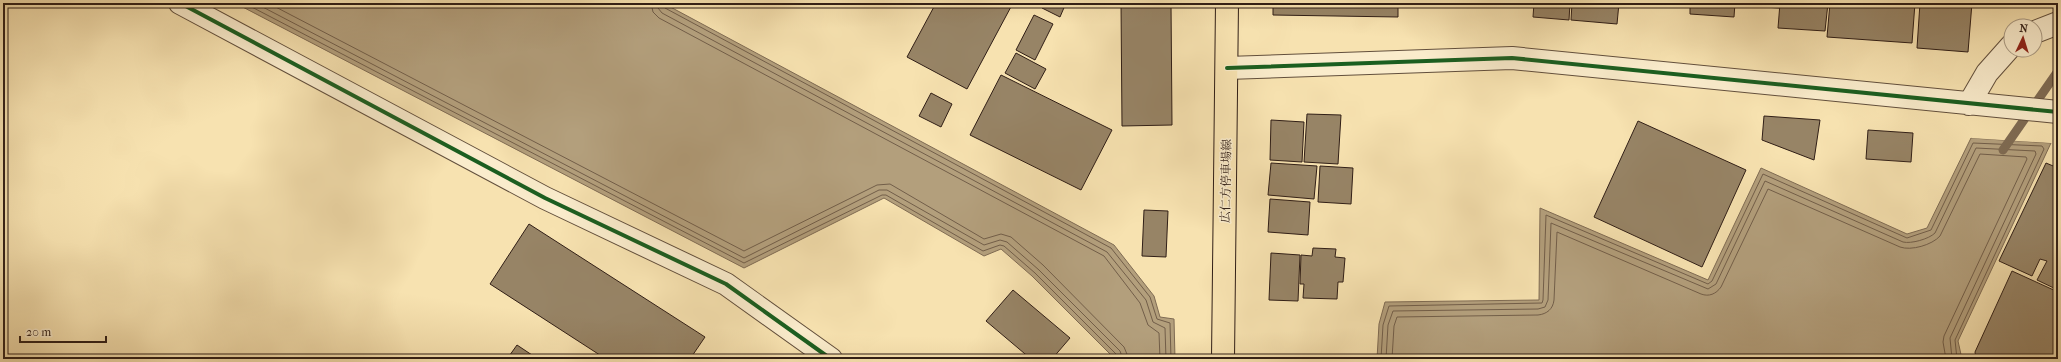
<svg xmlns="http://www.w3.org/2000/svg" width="2061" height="362" font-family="'IM FELL French Canon','Noto Serif JP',serif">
<rect width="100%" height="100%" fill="#f7e2b0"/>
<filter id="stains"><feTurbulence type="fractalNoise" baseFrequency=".005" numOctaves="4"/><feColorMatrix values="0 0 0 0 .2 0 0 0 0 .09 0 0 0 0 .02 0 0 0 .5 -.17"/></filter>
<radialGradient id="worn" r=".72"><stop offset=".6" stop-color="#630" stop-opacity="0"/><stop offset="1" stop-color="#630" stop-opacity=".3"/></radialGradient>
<path fill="#b39f7c" stroke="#7f6b53" d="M235,3H663L1114,245L1154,296L1160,317L1174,319L1175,359H1115L1032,276L1001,249L984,256L884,198L744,268Z
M1971,138L2051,143L1958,341L1962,359H1377L1379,324L1385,302L1539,300L1540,208L1708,280L1761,168L1907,234L1927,228Z"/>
<path fill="#f7e2b0" d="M1972,136L2051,141H2052L2051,143L1971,138Z"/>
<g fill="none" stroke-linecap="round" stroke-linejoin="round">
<path stroke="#725e49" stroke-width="1" d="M244,3L744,263L882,195H886L983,251L1000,245L1004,246L1035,273L1116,354L1118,359
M255,3L744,258L879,190H887L984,245L1000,240L1007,242L1039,270L1120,351L1123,359
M268,3L744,251L877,185L890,184L984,239L1001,234L1011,237L1043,265L1124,347L1129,359
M651,3L653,12L659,18L1104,256L1140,303L1148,325L1159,333L1160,359
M657,3L658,8L662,13L1107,252L1146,300L1153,322L1165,328L1166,359
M662,3L665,8L1111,248L1150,297L1157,319L1170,323L1171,359
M1381,359L1383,325L1389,306L1542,303L1543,300L1546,215L1708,284L1712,281L1763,174L1907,238L1931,230L1973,143L2042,146L2044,149L1955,340L1957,359
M1386,359L1388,325L1393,311L1538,309L1545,307L1548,300L1551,223L1708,289L1716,284L1765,181L1903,242C1911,244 1929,239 1935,233L1976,148L2035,151L2036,154L1950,338L1952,359
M1392,359L1394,326L1397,317L1538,315C1547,314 1553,309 1554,300L1557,232L1701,294C1709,297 1716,294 1721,287L1768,189L1900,247C1911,251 1932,245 1940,236L1980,154L2026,157L2027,159L1944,336L1943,342L1946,359"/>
<path stroke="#7f6b53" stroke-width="9" d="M2003,150L2058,71"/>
</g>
<path fill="#978466" stroke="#301e16" d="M936,3H1013L967,89L907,57Z
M1045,3H1066L1060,17L1042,8Z
M1121,3H1171L1172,125L1122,126Z
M1273,3H1398V17L1273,15Z
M1534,3H1570L1569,20L1533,17Z
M1572,3H1619L1617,24L1571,20Z
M1690,3H1735L1734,17L1690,14Z
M1735,3H1779V8L1735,5Z
M1780,3H1828L1825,31L1778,28Z
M1830,3H1915L1912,43L1827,37Z
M1920,3H1972L1968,52L1917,48Z
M1034,15L1053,24L1035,60L1016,50Z
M1016,53L1046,69L1035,89L1005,73Z
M1001,75L1112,130L1081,190L970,135Z
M931,93L952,104L941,127L919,116Z
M1307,114L1341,115L1338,164L1304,162Z
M1764,116L1820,120L1814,160L1762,140Z
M1271,120L1304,122L1302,162L1270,160Z
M1638,121L1746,170L1702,267L1594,217Z
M1868,130L1913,133L1911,162L1866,159Z
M2057,144H2058V163H2055Z
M1271,163L1317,166L1314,199L1268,195Z
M2046,163L2058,168V290L2037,280L2047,261L2040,259L2032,276L1999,261Z
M1320,166L1353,168L1351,204L1318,202Z
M1270,199L1310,202L1308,235L1268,232Z
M1144,210L1168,211L1166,257L1142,256Z
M529,224L705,337L690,359H606L490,284Z
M1313,248L1336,249L1335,257L1345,258L1343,282H1338L1337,299L1303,298L1304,284H1300L1301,255L1312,256Z
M1271,253L1300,255L1298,301L1269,300Z
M2012,271L2058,292V359H1976L1975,352Z
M1013,290L1070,338L1052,359H1031L986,321Z
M517,345L538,359H507Z"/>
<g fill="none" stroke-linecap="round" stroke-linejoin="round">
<defs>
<path id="minor" d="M180,3L545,198L726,284L831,359
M2035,32L2058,23
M1227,68L1512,58L2058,112
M1969,104L1987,73L2011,46"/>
<path id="major" d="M1223,359L1227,3"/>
</defs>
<use href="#minor" stroke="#624f3c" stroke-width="24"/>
<use href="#major" stroke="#301e16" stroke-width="24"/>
<use href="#minor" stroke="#faeccc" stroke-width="22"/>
<use href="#major" stroke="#f7e2b0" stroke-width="22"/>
<defs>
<path id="cycleway" d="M180,3L545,198L726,284L831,359
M1227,68L1512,58L2058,112"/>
</defs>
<use href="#cycleway" stroke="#faeccc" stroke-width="6"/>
<use href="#cycleway" stroke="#1b5e20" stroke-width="4"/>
</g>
<g text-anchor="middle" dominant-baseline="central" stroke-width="3" stroke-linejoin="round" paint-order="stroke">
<g font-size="12" fill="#301e16" stroke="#faeccc">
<text transform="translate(1226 181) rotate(-89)">広仁方停車場線</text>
</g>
</g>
<rect width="2061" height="362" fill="none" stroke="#f7e2b0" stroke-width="16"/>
<rect x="4" y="4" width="2053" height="354" fill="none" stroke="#301e16" stroke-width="2"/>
<rect x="8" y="8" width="2045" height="346" fill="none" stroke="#301e16"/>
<g transform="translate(2023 38) rotate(4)"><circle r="19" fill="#faeccc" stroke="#a99a83"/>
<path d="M0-3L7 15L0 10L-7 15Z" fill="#8f2418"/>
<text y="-6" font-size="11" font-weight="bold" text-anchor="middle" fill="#301e16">N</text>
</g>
<path d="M20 336v6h86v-6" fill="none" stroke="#301e16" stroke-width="2"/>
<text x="26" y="336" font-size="12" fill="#301e16" stroke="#faeccc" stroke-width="3" paint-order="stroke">20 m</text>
<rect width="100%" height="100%" filter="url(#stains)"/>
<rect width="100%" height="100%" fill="url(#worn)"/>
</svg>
